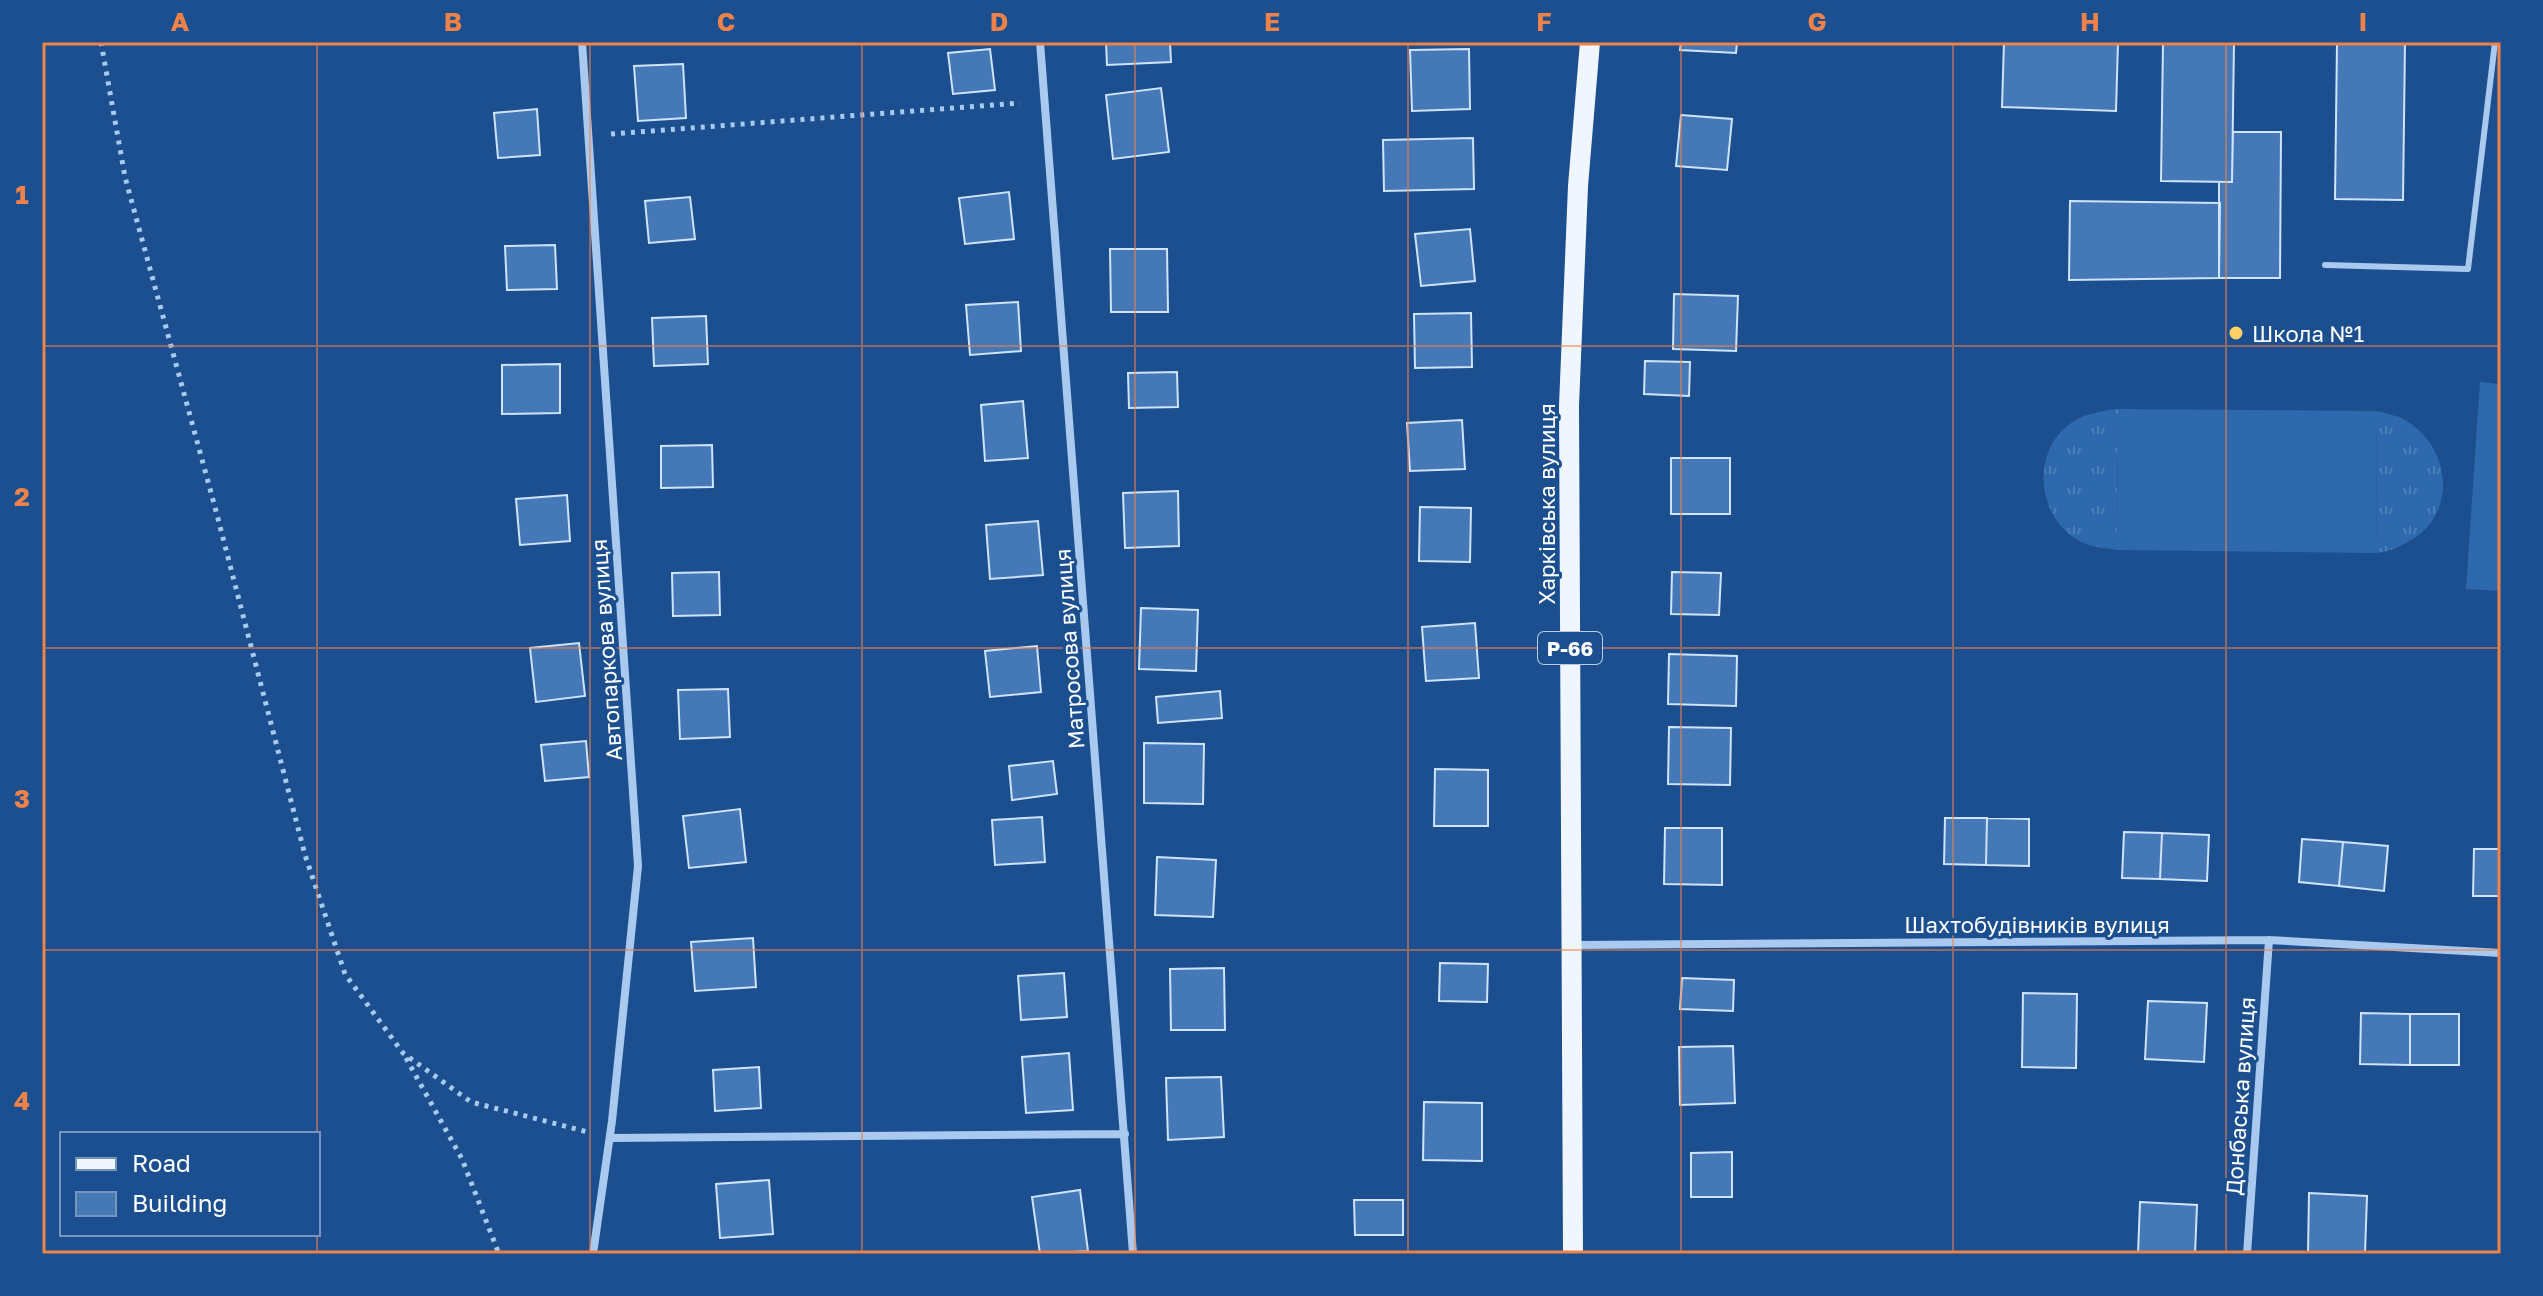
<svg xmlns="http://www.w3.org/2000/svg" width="2543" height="1296" font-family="'Golos Text',sans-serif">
<defs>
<pattern id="grass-tufts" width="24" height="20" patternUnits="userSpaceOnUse" patternTransform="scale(2)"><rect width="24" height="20" fill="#2e69ad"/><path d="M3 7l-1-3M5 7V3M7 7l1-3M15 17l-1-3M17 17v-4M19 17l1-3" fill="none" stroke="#4d80b9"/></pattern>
</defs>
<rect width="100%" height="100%" fill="#1b4f8f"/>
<path fill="url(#grass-tufts)" d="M2118,409L2117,550C2105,548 2092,547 2081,542C2039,520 2030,458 2066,427C2081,414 2099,411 2118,409Z
M2377,411C2385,413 2394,415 2401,418C2447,440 2460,506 2416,537C2403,545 2391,552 2376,553Z"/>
<path fill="#2e69ad" d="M2480,382L2501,384V591L2466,589Z
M2118,409L2377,411L2376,553L2117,550Z"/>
<path fill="#4478b7" stroke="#cfe3fa" stroke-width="2" d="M1106,42H1170L1171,62L1107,65Z
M1681,42H1737L1736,53L1680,50Z
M2004,42H2118L2116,111L2002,107Z
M2163,42H2234L2232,182L2161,181Z
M2337,42H2405L2403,200L2335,199Z
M990,49L995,90L953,94L948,53Z
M1469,49L1470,109L1412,111L1410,50Z
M683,64L686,118L638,121L634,66Z
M1161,88L1169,152L1113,159L1106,95Z
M537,109L540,155L498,158L494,113Z
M1681,115L1732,119L1727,170L1676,166Z
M2233,132H2281L2280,278H2219V182H2232Z
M1473,138L1474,189L1384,191L1383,140Z
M1009,192L1014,239L965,244L959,198Z
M690,197L695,239L649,243L645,201Z
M2070,201L2220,203L2219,278L2069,280Z
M1470,229L1475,281L1421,286L1415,234Z
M555,245L557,289L507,290L505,246Z
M1110,249H1167L1168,312H1111Z
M1674,294L1738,296L1736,351L1673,349Z
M1018,302L1021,351L970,355L966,305Z
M1471,313L1472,367L1415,368L1414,314Z
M706,316L708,364L654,366L652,318Z
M1645,361L1690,362L1689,396L1644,394Z
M560,364V413L502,414V365Z
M1177,372L1178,407L1129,408L1128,373Z
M1023,401L1028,458L985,461L981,405Z
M1462,420L1465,469L1410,471L1407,423Z
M712,445L713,487L661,488V446Z
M1671,458H1730V514H1671Z
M1178,491L1179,546L1125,548L1123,493Z
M567,495L570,541L520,545L516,499Z
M1420,507L1471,508L1470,562L1419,561Z
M1038,521L1043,575L990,579L986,525Z
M719,572L720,615L673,616L672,573Z
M1672,572L1721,573L1719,615L1671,614Z
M1141,608L1198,610L1196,671L1139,669Z
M1475,623L1479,678L1426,681L1422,627Z
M579,643L585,696L536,702L530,648Z
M1037,646L1041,692L990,697L985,651Z
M1669,654L1737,656L1736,706L1668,704Z
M728,689L730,737L680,739L678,690Z
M1220,691L1222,718L1158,723L1156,697Z
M1669,727L1731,728L1730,785L1668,784Z
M586,741L589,777L545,781L541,745Z
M1144,743L1204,744L1203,804L1144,803Z
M1053,761L1057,794L1012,800L1009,766Z
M1435,769L1488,770V826H1434Z
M740,809L746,862L689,868L683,816Z
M1042,817L1045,862L995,865L992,820Z
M1945,818H1987L1986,865L1944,864Z
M1987,818L2029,819V866L1986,865Z
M1665,828H1722V885L1664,884Z
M2124,832L2162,833L2160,879L2122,878Z
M2162,833L2209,835L2207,881L2160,879Z
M2302,839L2343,842L2339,886L2299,882Z
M2343,842L2388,846L2384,891L2339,886Z
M2474,849H2501V896H2473Z
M1157,857L1216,860L1213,917L1155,915Z
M753,938L756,987L695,991L691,942Z
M1440,963L1488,964L1487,1002L1439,1001Z
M1224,968L1225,1030H1171L1170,969Z
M1064,973L1067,1017L1021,1020L1018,976Z
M1682,978L1734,980L1733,1011L1680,1009Z
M2023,993L2077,994L2076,1068L2022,1067Z
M2148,1001L2207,1003L2204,1062L2145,1059Z
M2361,1013L2410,1014V1065L2360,1064Z
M2410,1014H2459V1065H2410Z
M1733,1046L1735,1103L1680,1105L1679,1047Z
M1069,1053L1073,1110L1026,1113L1022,1057Z
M759,1067L761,1108L715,1111L713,1070Z
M1221,1077L1224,1137L1168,1140L1166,1078Z
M1424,1102L1482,1103V1161L1423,1160Z
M1732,1152V1197H1691V1153Z
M769,1180L773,1234L720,1238L716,1184Z
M1080,1190L1088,1251L1040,1254L1032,1197Z
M2309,1193L2367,1196L2365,1254H2308Z
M1354,1200H1403V1235H1355Z
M2140,1202L2197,1205L2195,1254H2138Z"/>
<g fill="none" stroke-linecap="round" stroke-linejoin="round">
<path stroke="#a9c9ee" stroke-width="5" stroke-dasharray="4 6" stroke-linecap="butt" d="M101,42L125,177L216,511L305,855L345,974L403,1053L471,1102L588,1132
M611,134L1020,103
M406,1058L462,1159L499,1254"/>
<path stroke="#a9c9ee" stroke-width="6" d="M2325,265L2468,269L2495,42"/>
<path stroke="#a9c9ee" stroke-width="8" d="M582,42L638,866L612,1121L593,1254
M1040,42L1133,1254
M1574,945L2269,940L2501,953
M610,1138L1125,1134
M2247,1254L2269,940"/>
<path stroke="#f0f6ff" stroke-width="20" d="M1573,1254L1569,406L1578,186L1590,42"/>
</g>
<path fill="none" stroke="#ee8249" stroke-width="2" stroke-opacity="0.55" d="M317,42V1134M590,42V1254M862,42V1254M1135,42V1254M1408,42V1254M1681,42V1254M1953,42V1254M2226,42V1254M42,346H2501M42,648H2501M42,950H2501M317,1234V1254"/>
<circle fill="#ffd166" stroke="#1b4f8f" stroke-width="3" cx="2236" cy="333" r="8"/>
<g text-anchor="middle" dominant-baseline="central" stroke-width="6" stroke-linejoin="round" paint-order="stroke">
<rect fill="#1b4f8f" stroke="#bbcadd" stroke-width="2" x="1538" y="632" width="64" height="32" rx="6"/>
<g font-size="20" font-weight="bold" fill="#fff">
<text x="1570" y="648">Р-66</text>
</g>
<g font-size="22" fill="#fff" stroke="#1b4f8f" text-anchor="start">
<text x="2252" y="333">Школа №1</text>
</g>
<g font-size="22" fill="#fff" stroke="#1b4f8f">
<text transform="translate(1546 504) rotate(-90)">Харківська вулиця</text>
<text transform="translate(1069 649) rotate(-94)">Матросова вулиця</text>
<text transform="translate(606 650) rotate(-94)">Автопаркова вулиця</text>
<text x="2037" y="924">Шахтобудівників вулиця</text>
<text transform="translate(2240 1096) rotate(-86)">Донбаська вулиця</text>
</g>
</g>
<rect width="2543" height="1296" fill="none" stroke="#1b4f8f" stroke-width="88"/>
<rect x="60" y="1132" width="260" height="104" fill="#1b4f8f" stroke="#7695bc" stroke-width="2"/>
<rect x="76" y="1158" width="40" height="12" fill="#f0f6ff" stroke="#7695bc" stroke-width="2"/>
<text x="132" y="1172" font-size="24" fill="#ffffff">Road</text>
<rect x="76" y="1192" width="40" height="24" fill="#4478b7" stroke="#7695bc" stroke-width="2"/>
<text x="132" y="1212" font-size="24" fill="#ffffff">Building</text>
<rect x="44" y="44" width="2455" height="1208" fill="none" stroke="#ee8249" stroke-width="3"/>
<g font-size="26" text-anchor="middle" font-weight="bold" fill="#ee8249">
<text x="180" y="31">A</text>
<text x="453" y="31">B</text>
<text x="726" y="31">C</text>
<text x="999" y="31">D</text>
<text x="1272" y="31">E</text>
<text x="1544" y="31">F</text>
<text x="1817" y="31">G</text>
<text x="2090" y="31">H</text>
<text x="2363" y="31">I</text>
<text x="22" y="204">1</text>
<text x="22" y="506">2</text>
<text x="22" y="808">3</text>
<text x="22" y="1110">4</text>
</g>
</svg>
